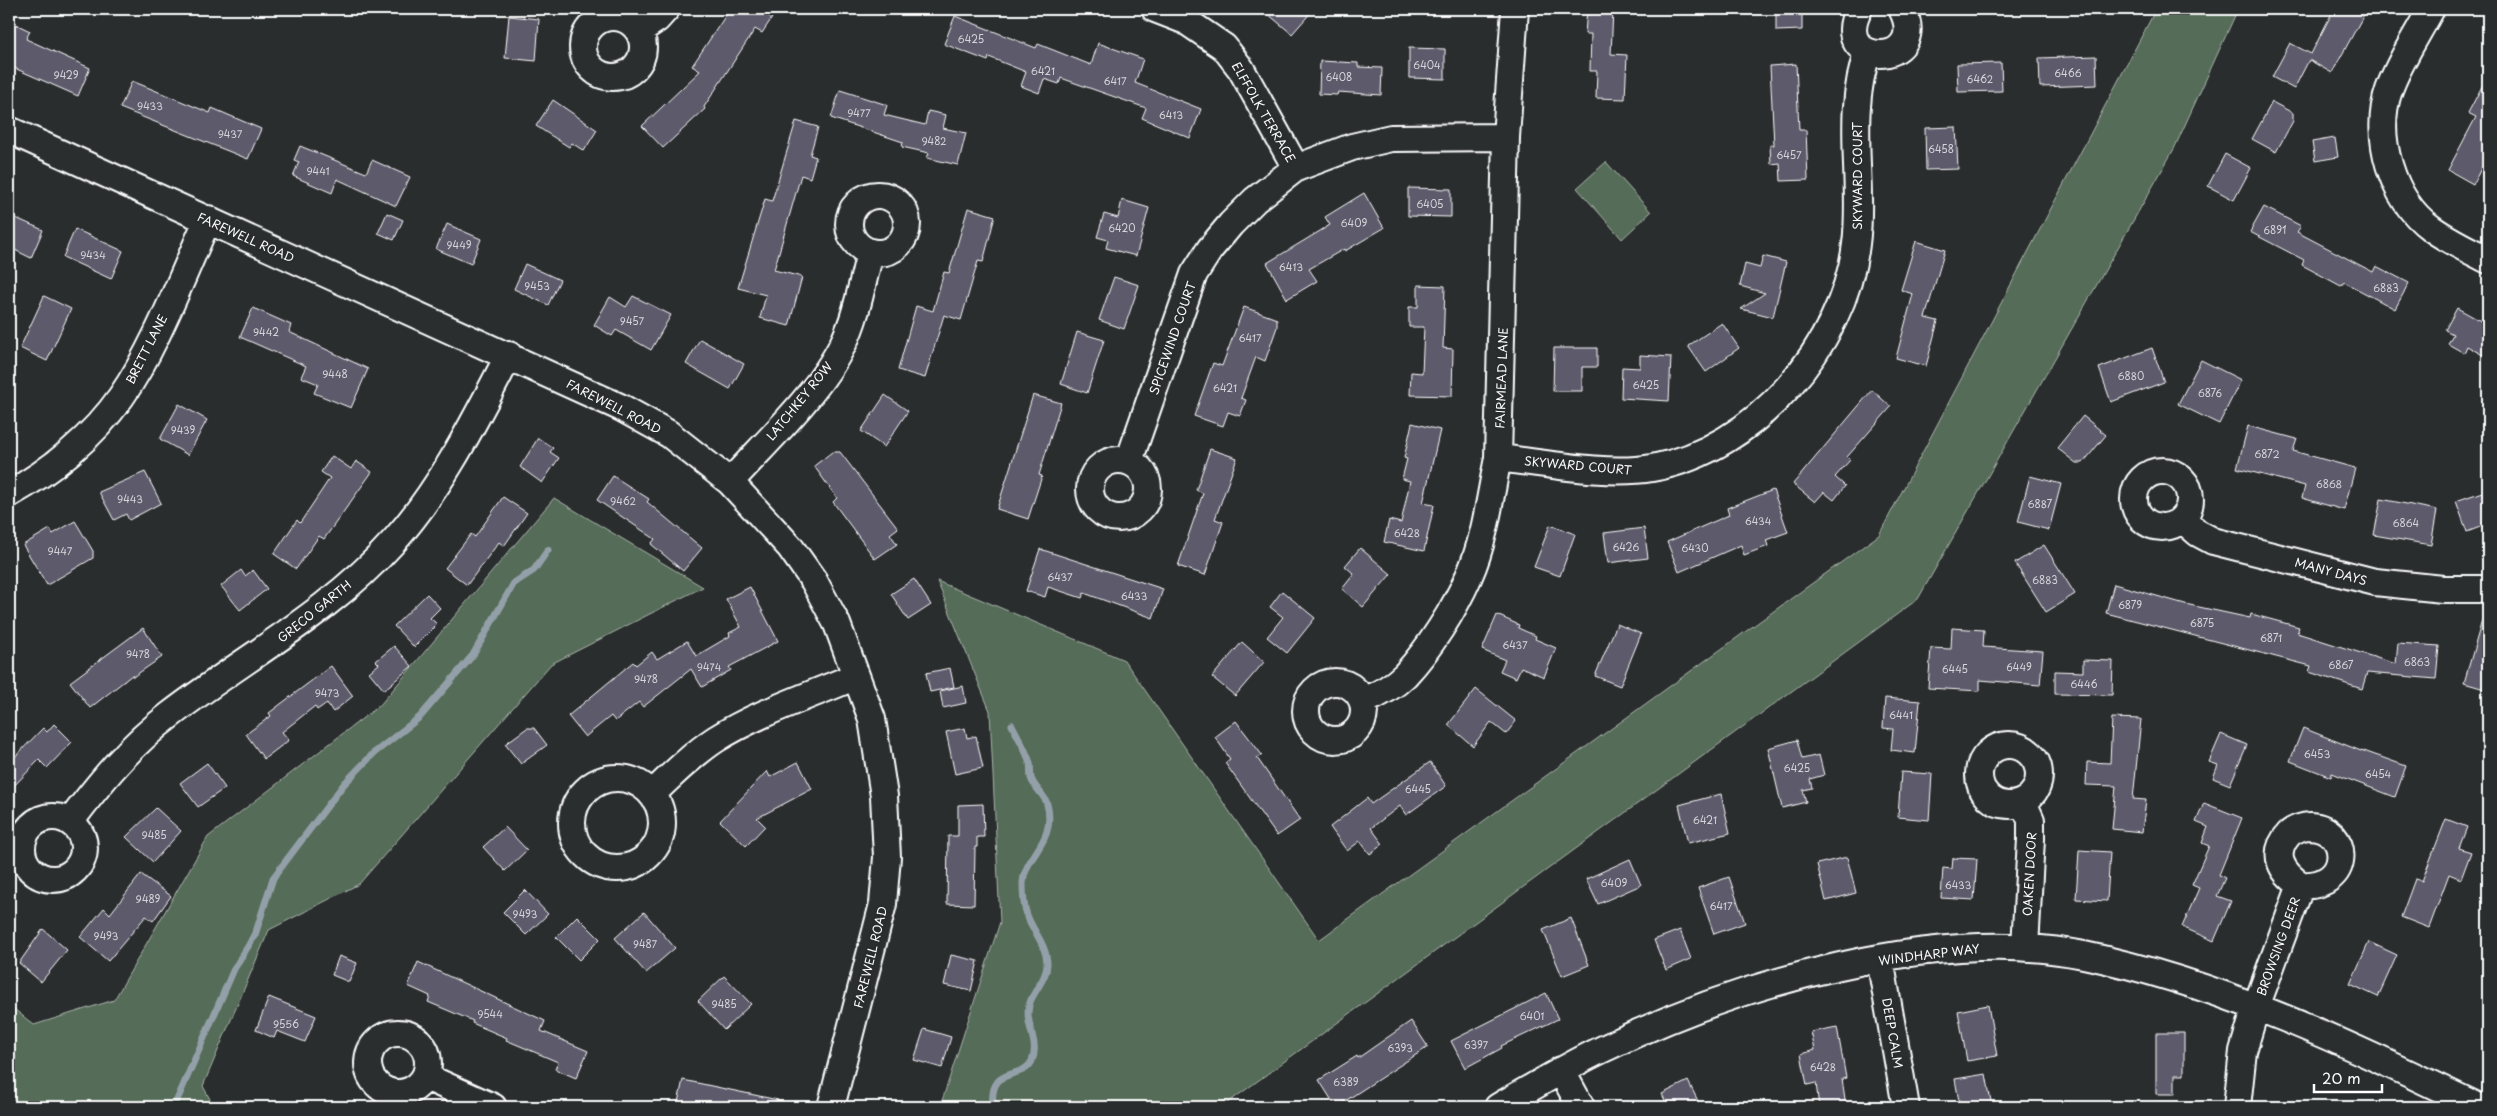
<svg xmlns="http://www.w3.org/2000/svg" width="2497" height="1116" font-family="'Playpen Sans',sans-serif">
<rect width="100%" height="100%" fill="#2a2d2e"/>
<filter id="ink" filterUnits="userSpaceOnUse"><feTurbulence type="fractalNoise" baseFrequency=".02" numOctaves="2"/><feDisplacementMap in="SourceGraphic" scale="10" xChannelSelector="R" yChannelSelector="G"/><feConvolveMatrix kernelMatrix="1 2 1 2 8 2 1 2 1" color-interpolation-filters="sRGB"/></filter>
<g filter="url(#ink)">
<path fill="#556c58" stroke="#aab6ac" d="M2156,9H2238L2174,149L1918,599L1222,1107H940L1000,922L990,711L937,581L1124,660L1319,940L1879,535Z
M1606,162L1651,212L1622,239L1577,188Z
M554,498L703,587L551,664L359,884L269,930L203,1086L214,1107H9V1005L34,1025L114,1000L208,837L380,705Z"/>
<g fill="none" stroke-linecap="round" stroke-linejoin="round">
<path stroke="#94a0a9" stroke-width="7" d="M174,1107L234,969L255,935L273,878L344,784L374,753L420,717L473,655L514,583L534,570L548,550
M993,1107C988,1064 1023,1081 1032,1061C1039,1044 1028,1029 1028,1013C1028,994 1047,982 1047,964C1047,944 1031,930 1026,912C1023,903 1023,891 1023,882C1025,855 1057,842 1047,804C1045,795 1034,788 1031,778C1030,774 1031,768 1030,763C1026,750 1018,737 1012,725"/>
</g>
<path fill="#5d5a6c" stroke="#fff" d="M730,9H758L772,18L762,33L755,29L704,107L705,109L663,148L642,126L700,71L692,66Z
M1262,9H1314L1292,34Z
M1587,9H1613L1611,54L1627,55L1625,99L1596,98L1597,71H1590L1591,34H1585Z
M1776,9H1802V30L1776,31Z
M2334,9H2367L2332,73L2309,60L2294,89L2272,77L2290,43L2311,54Z
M509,16L539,19L536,61L505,58Z
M955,16L1036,48L1038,44L1091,65L1098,43L1143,59L1135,83L1201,109L1190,138L1142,118L1146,108L1061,78L1059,84L1044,79L1039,93L1021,86L1026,72L989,57L988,61L944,44Z
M9,21L30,31L26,39L90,68L78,96L12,67L9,74Z
M1409,48L1445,49V79L1409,78Z
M2096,56L2097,85L2040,87L2039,58Z
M1320,61L1358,63V67L1382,68L1381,95L1338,92L1337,95L1319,94Z
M2001,63L2002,91L1958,92L1957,64Z
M1796,64L1799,130H1806L1808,180L1781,181L1780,163L1771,164L1770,145H1774L1770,66Z
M2488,75V155L2473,184L2448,170L2476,117L2468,113Z
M132,81L210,113L212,108L261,129L248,159L120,108Z
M840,90L887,105L884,115L925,125L928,111L946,115L943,128L966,133L958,165L927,158L929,153L902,147L903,142L831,118Z
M553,100L597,130L584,151L572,143L569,147L536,126Z
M2272,102L2293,113V121L2276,152L2252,139Z
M796,121L818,127L810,155L816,157L810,178L801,175L774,270L802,277L789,326L760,318L766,295L738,288L765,199L772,201Z
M1956,127L1958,169L1926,170L1925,128Z
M2335,138L2338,157L2315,161L2312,142Z
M300,146L366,173L372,160L410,177L396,206L337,179L332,193L293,176L299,162L294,160Z
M2225,154L2251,168L2234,200L2208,186Z
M1408,188L1451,189V217L1408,216Z
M1364,193L1384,228L1345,251L1344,249L1309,269L1317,281L1287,299L1267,263L1330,225L1325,217Z
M1122,200L1149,208L1136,256L1106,248L1108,240L1097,237L1104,214L1118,218Z
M2264,207L2301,226L2297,232L2373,272L2376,266L2409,283L2395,309L2344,282L2341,286L2302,265L2304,260L2250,232Z
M968,208L995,216L983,262L978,261L961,320L944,315L925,378L898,370L916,306L933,311L944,272L949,273Z
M387,213L403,220L394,240L378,233Z
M9,215L43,230L31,258L9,247Z
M447,224L481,239L471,264L436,249Z
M75,229L123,251L111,279L63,257Z
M1916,241L1945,250L1925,318L1938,321L1926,366L1896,358L1913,294L1901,290Z
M1763,256L1786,262L1773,317L1741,309L1765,293L1740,286L1745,264L1760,268Z
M525,264L560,280L548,305L514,289Z
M1114,277L1139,285L1124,329L1099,320Z
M1418,285L1445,286L1443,348L1453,349L1452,396L1410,395L1411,372L1422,373L1424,327H1409V307H1418Z
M44,296L71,309L47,361L20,348Z
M633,296L671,315L651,350L616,330L612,336L594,325L610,297L626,307Z
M1244,307L1277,319V327L1265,361L1256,357L1241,398L1246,400L1240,416L1228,412L1223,426L1194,416L1213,363L1222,366Z
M253,308L291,325L289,332L368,369L351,408L314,393L318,384L301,377L306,366L240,337Z
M2457,308L2488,325V358L2467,346L2464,353L2448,344L2453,334L2445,330Z
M1722,323L1739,348L1706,372L1688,346Z
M1077,332L1104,340L1087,393L1061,384Z
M700,339L744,364L730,389L686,364Z
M1554,348H1597V367H1582V391H1553Z
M2152,348L2164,382L2111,402L2099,368Z
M1640,355L1671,357L1669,401L1621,398L1622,367L1640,368Z
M2201,360L2241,380L2219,424L2178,404Z
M1872,390L1891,407L1847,457L1850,460L1835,477L1845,486L1834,500L1824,492L1815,502L1793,484Z
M885,395L908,411L884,447L861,431Z
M1033,395L1061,403L1039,475L1042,476L1028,519L997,509Z
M179,404L207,420L188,455L160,439Z
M2083,416L2106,435L2083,463H2076L2057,448Z
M1412,423L1440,430L1423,503L1434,505L1424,551L1384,542L1389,520L1401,523L1410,481L1402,479L1407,459L1404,458Z
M2248,426L2297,439L2293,451L2355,468L2344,510L2302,498L2305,486L2237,468Z
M538,438L553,448L550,452L559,458L542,483L520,467Z
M1210,449L1237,458L1215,519L1223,522L1205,575L1178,566L1203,493L1196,490Z
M832,452H840L898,528L890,534L897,544L875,559L833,502L837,498L814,466Z
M332,456L351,469L356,461L372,472L324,539L319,536L296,569L274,554L297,520L300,523L330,478L321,472Z
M145,472L161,503L129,520L126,514L114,520L99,492Z
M613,476L649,499L647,502L702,548L683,571L651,544L655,539L597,500Z
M2030,476L2061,484L2049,530L2018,522Z
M1773,490L1788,532L1766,540L1768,546L1744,555L1741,545L1679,572L1667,542L1729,515L1727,508Z
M2488,490V524L2467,532L2456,501Z
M503,497L527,513L504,546L499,542L467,585L445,568L471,534L475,537Z
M2381,499L2437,510L2431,545L2374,535Z
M75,521L93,551V558L47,585L23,545L50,529L53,534Z
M1550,525L1575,534L1560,576L1534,567Z
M1644,528L1648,558L1608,563L1604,533Z
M2044,545L2075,594L2046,612L2015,563Z
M1360,548L1391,574L1363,607L1342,589L1354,574L1345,566Z
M1040,549L1163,589L1153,618L1084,593L1082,598L1048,587L1045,597L1026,591Z
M241,570L245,576L253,570L267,589L240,610L221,586Z
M914,579L931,605L908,620L891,594Z
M2114,584L2185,604L2250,618L2251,614L2299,627L2297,633L2396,664L2398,643L2439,646L2436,679L2367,673L2362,689L2309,672L2311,666L2106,613Z
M750,587L778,641L729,667L731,670L702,687L691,669L643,707L639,702L615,721L611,716L585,737L568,716L633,662L636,665L652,652L657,659L687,641L696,656L730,636L729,633L741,627L726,599Z
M1282,591L1315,618L1287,653L1267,637L1283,617L1270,607Z
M427,594L440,608L430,618L437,624L414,647L394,626Z
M1497,615L1519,625L1518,628L1536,636L1535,639L1556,648L1544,677L1521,667L1516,678L1500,671L1505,660L1482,650Z
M2483,617L2488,618V690L2464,683Z
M1617,624L1641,634L1620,686L1595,676Z
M143,628L162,657L133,677L132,675L90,708L70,682Z
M1952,628L1984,630L1983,647L2043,651L2040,685L1980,680V691L1928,688L1931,648L1951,649Z
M1242,642L1264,662L1235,696L1212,677Z
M394,646L412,666L384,690L369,672L379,664L376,661Z
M2083,660L2113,661L2112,695L2055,694V671L2083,672Z
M331,666L353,696L333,712L327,703L317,710L315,706L282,732L289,740L264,759L246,734L271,716L269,713Z
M950,668L954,687L930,692L926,673Z
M963,686L966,703L943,708L940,691Z
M1476,689L1516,721L1506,734L1491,722L1473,746L1448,725Z
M1885,698L1920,701L1915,753L1891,750L1893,729L1883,728Z
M2112,718L2141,719L2133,799L2146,800L2142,832L2112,829L2116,786L2086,785L2087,762L2110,763Z
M1236,721L1262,755L1257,758L1300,820L1277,836L1225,763L1230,759L1215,737Z
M54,724L72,742L47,768L39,760L9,791V763L43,728L47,732Z
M527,728H534L547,745L521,764L505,744Z
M965,728L967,738L976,736L983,768L955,774L946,732Z
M2303,728L2361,751V750L2406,766L2395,797L2332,773L2331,777L2290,761Z
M2221,734L2247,745L2230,785L2213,778L2218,765L2209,762Z
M1797,740L1802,759L1819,755L1824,775L1810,779L1812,788L1803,790L1806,802L1782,808L1768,748Z
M798,762L812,789L757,818L765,826L746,846L720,821L767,771L770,777Z
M1430,762L1446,786L1406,815L1400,806L1371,828L1383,844L1370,854L1360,841L1347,851L1330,827L1367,798L1371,804Z
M207,763L225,788L198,807L180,783Z
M1901,772L1932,774L1929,820L1898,817Z
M1721,794L1730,833L1688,843L1679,805Z
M2204,803L2242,818L2219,875L2225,878L2217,896L2231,901L2214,941L2182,927L2199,888L2192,885L2209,846L2202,843L2208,827L2196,822Z
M983,804L984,837H977V847H975L974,905L947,904L948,836H958V805Z
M156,808L181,831L153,862L126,837Z
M2446,819L2467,827L2459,848L2471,852L2461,879L2449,874L2429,928L2401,917L2415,879L2422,881Z
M505,827L527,850L505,871L483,847Z
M2079,850L2110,852L2107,901L2076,899Z
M1847,857L1856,893L1826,901L1817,864Z
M1953,858L1977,859L1974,900L1941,898L1943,868L1952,869Z
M1630,859L1641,885L1598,904L1586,879Z
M141,874L171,896L153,921L146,916L108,961L80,937L104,908L110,914Z
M1729,877L1745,923L1714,934L1698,888Z
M525,890L548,914L526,935L503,912Z
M644,912L675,948L646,973L615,938Z
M577,916L600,939L579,960L556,937Z
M1571,918L1589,965L1562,976L1543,930Z
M43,929L67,950L41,982L19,963Z
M1680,930L1691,959L1666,970L1654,940Z
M2369,942L2397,955L2378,997L2350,984Z
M951,955L978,961L971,991L944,985Z
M339,956L357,963L349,982L332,975Z
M418,962L545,1021L541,1031L588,1051L576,1078L555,1069L558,1062L506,1040L507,1038L472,1023L473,1021L428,1002L430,996L408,986Z
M724,976L751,1004L724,1030L698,1001Z
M1546,993L1558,1019L1501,1046L1502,1048L1465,1068L1451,1041Z
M269,997L316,1016L305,1042L277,1031L274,1038L256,1030Z
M1988,1005L1997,1056L1967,1061L1958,1011Z
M1411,1021L1428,1047L1336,1107L1319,1080L1357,1056L1358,1058Z
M1837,1027L1846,1078L1842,1079L1846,1107H1819L1816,1083L1807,1085L1801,1054L1815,1050L1811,1032Z
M924,1029L951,1037L942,1068L914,1060Z
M2156,1033H2184V1075H2175V1094H2156Z
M1986,1074L1992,1107H1960L1955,1079Z
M683,1080L778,1100V1107H677Z
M1688,1081L1701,1107H1668L1662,1094Z"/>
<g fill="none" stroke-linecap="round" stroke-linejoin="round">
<defs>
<path id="minor" d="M1155,9L1186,21L1224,47L1241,69L1296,168
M1859,9C1828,69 1932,69 1902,9
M2431,9C2417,35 2399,62 2389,90C2373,136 2392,200 2431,228C2449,241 2469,250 2488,260
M583 47a30 30 0 1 1 60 0a30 30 0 1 1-60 0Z
M639,31L657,19L666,9
M9,130L622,408L669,434L730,482L790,547L814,581L837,624L872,719L884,796L887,857L883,904L831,1107
M849 224a29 29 0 1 1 58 0a29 29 0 1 1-58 0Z
M1498,458C1544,463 1607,476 1652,468C1755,450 1844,345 1856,244C1864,180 1845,114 1868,52
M1090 489a29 29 0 1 1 58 0a29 29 0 1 1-58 0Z
M1129,461L1194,274L1210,249L1231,224L1255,200L1296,168L1352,147L1391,138L1506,137
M2134 499a28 28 0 1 1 56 0a28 28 0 1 1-56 0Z
M730,482C766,442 819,393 843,344C857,316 862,283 870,253
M9,494C51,471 93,437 121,397C156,347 182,276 208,219
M2183,520L2198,533L2213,541L2375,582L2443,589H2488
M1306 711a29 29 0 1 1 58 0a29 29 0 1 1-58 0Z
M1363,701C1378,695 1393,687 1405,675C1430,648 1454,610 1469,576C1485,540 1490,497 1498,458L1506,137L1515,9
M1979 775a30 30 0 1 1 60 0a30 30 0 1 1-60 0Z
M572 823a45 45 0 1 1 90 0a45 45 0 1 1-90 0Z
M652,794C672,775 693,754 716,739C759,712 810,696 856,676
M2023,802L2031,820V839L2025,947
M22 848a31 31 0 1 1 62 0a31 31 0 1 1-62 0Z
M70,822C100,782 130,745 170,715C245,657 330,613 394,541C443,486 475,420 509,355
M1880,959L1906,1107
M368 1063a30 30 0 1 1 60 0a30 30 0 1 1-60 0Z
M1561,1070L1581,1107
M426,1077L493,1107
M1498,1107C1533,1087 1567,1066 1603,1049C1737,984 1936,925 2084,955C2224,984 2352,1046 2479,1107
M2237,1107L2243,1051L2256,1007L2301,885C2352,889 2352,828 2310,826C2304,826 2294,829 2289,834C2271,854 2281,872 2301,885"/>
</defs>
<use href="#minor" stroke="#fff" stroke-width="30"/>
<use href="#minor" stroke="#2a2d2e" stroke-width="26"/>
</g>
</g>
<g text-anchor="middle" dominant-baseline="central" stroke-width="5" stroke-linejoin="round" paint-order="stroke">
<g font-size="10" fill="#d6d6da">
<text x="971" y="38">6425</text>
<text x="1427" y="64">6404</text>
<text x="1043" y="70">6421</text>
<text x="2068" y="72">6466</text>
<text x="66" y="74">9429</text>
<text x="1339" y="76">6408</text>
<text x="1980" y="78">6462</text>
<text x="1115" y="80">6417</text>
<text x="150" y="105">9433</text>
<text x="859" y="112">9477</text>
<text x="1171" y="114">6413</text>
<text x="230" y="133">9437</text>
<text x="934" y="140">9482</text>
<text x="1941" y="148">6458</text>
<text x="1789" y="154">6457</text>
<text x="318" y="170">9441</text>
<text x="1430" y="203">6405</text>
<text x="1354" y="222">6409</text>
<text x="1122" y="227">6420</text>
<text x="2275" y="229">6891</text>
<text x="459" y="244">9449</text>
<text x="93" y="254">9434</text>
<text x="1291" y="266">6413</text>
<text x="537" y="285">9453</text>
<text x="2386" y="287">6883</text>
<text x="632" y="320">9457</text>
<text x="266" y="331">9442</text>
<text x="1250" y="337">6417</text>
<text x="335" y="373">9448</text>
<text x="2131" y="375">6880</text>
<text x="1646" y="384">6425</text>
<text x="1225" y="387">6421</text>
<text x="2210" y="392">6876</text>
<text x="183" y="429">9439</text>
<text x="2267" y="453">6872</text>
<text x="2329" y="483">6868</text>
<text x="130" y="498">9443</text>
<text x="623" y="500">9462</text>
<text x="2040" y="503">6887</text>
<text x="1758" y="520">6434</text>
<text x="2406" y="522">6864</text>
<text x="1407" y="532">6428</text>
<text x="1626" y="546">6426</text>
<text x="1695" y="547">6430</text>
<text x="60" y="550">9447</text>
<text x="1060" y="576">6437</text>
<text x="2045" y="579">6883</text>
<text x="1134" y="595">6433</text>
<text x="2130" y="604">6879</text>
<text x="2202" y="622">6875</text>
<text x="2271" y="637">6871</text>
<text x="1515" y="644">6437</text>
<text x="138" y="653">9478</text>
<text x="2417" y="661">6863</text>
<text x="2341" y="664">6867</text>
<text x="709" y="666">9474</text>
<text x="2019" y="666">6449</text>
<text x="1955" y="668">6445</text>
<text x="646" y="678">9478</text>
<text x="2084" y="683">6446</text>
<text x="327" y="692">9473</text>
<text x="1901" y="714">6441</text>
<text x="2317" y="753">6453</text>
<text x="1797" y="767">6425</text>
<text x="2378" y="773">6454</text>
<text x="1418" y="788">6445</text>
<text x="1705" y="819">6421</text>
<text x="154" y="834">9485</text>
<text x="1614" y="882">6409</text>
<text x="1958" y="884">6433</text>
<text x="148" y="898">9489</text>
<text x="1721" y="905">6417</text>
<text x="525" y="913">9493</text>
<text x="106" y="935">9493</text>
<text x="645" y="943">9487</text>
<text x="724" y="1003">9485</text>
<text x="490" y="1013">9544</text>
<text x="1532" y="1015">6401</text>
<text x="286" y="1023">9556</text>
<text x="1476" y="1044">6397</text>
<text x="1400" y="1047">6393</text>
<text x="1823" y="1066">6428</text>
<text x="1346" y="1081">6389</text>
</g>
<g font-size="12" fill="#fff" stroke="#2a2d2e">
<text transform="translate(1264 112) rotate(60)">ELFFOLK TERRACE</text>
<text transform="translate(1857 176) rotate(-90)">SKYWARD COURT</text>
<text transform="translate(246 237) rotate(24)">FAREWELL ROAD</text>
<text transform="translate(1172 338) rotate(-71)">SPICEWIND COURT</text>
<text transform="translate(146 349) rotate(-63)">BRETT LANE</text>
<text transform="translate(1501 378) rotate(-88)">FAIRMEAD LANE</text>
<text transform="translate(799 401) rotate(-51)">LATCHKEY ROW</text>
<text transform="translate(614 406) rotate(27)">FAREWELL ROAD</text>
<text transform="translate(1578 465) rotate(5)">SKYWARD COURT</text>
<text transform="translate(2331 571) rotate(15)">MANY DAYS</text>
<text transform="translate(314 611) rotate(-39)">GRECO GARTH</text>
<text transform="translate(2029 874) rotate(-87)">OAKEN DOOR</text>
<text transform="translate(2278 946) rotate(-70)">BROWSING DEER</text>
<text transform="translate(1929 954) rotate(-7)">WINDHARP WAY</text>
<text transform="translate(870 957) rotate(-76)">FAREWELL ROAD</text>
<text transform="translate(1893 1033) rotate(80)">DEEP CALM</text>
</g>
</g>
<rect width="2497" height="1116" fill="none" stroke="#2a2d2e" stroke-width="30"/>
<rect x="15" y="15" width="2467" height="1086" fill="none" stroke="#fff" stroke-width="2" filter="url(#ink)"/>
<path d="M2314 1084v8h68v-8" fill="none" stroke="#ffffff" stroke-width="2.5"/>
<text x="2322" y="1084" font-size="15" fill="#ffffff" stroke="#2a2d2e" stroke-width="4" paint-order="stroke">20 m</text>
</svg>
